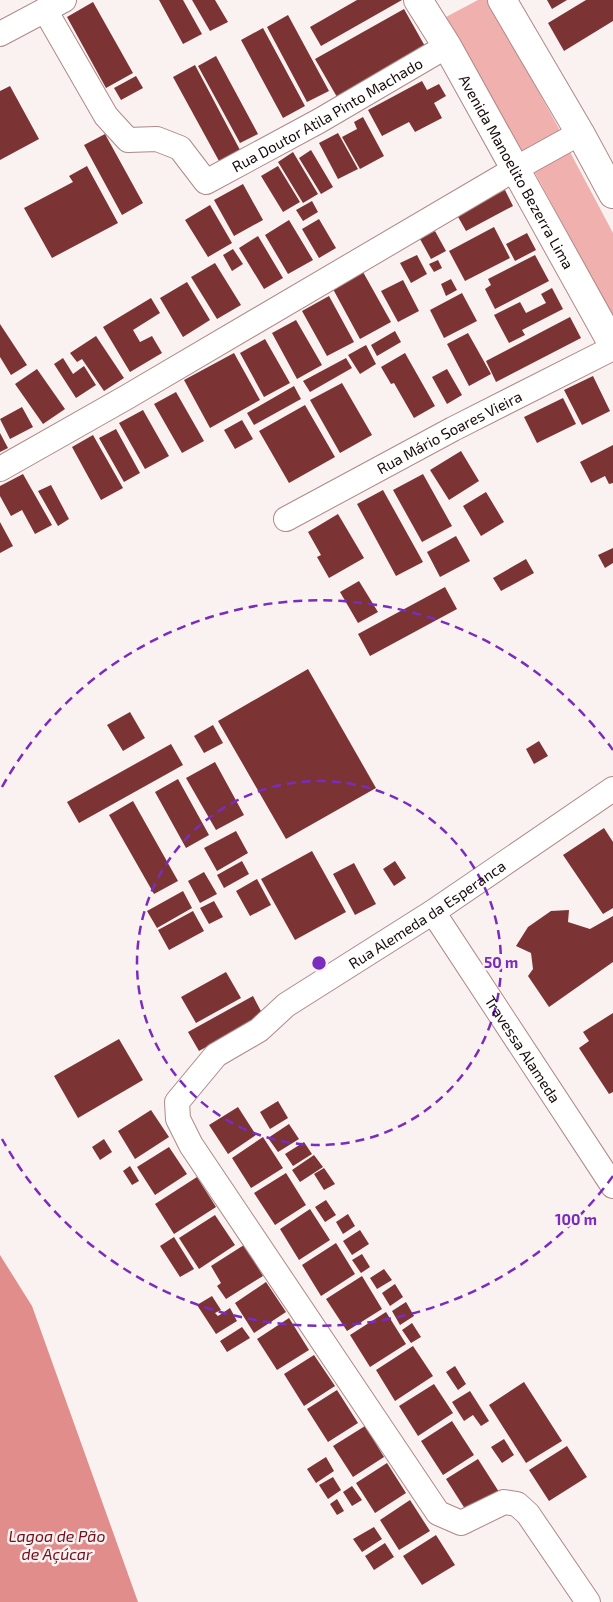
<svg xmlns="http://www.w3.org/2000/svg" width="613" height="1602" font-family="'Exo 2',sans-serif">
<rect width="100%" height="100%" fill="#faf1f1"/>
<path fill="#f0b0ad" d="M478,0H488L563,136L524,157L446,17Z
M570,152L613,233V317L534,171Z"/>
<path fill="#e08d8b" d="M0,1255L32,1306L138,1602H0Z"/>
<path fill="#7b3334" d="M159,0H183L202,34L183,44Z
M192,0H215L228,22L210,31Z
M357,0H402L321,46L310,27Z
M547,0H567L552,9Z
M586,0H613V21L564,51L548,23Z
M93,2L133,73L106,88L67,17Z
M404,9L426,48L337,97L315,59Z
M288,15L329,91L307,102L267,27Z
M263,28L305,106L283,118L241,40Z
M216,56L258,134L240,143L198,66Z
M195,65L240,150L219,161L173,77Z
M136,76L143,88L121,100L114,88Z
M422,81L427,90L439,84L446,96L434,103L442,118L415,132L409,122L382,136L368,110Z
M10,86L39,139L0,160V91Z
M363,117L384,156L360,169L342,137L357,129L354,122Z
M338,133L358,169L338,179L319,143Z
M105,134L143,203L122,215L84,145Z
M311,150L333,187L321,194L299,158Z
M293,152L318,194L303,203L278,162Z
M87,166L118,223L52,258L24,208L73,182L69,176Z
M278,166L300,202L283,212L261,176Z
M243,184L263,220L234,236L214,200Z
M505,190L513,206L466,231L457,215Z
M312,201L318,212L303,221L296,210Z
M210,205L232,243L208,257L185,220Z
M319,219L336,248L319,258L302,229Z
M289,220L313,260L288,274L265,235Z
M494,227L510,258L465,281L449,251Z
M435,231L446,251L431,259L420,239Z
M527,233L536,250L515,261L506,244Z
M258,236L283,278L264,289L239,248Z
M233,249L243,264L232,271L223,255Z
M417,255L427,274L411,283L400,263Z
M535,255L549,281L495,309L485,289L491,285L488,279Z
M438,260L442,268L434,272L429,264Z
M215,263L241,305L217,319L191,277Z
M363,272L391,322L360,339L333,289Z
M451,279L457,290L446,296L441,284Z
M403,280L419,311L398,322L381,291Z
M187,282L210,320L183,337L160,298Z
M552,288L563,309L522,330L525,335L509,343L494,315L520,302L526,313L546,303L541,294Z
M462,293L477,321L444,338L430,310Z
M329,296L354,342L327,356L302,311Z
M151,298L160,313L133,330L140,342L152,336L162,353L130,372L103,327Z
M570,317L581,338L496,382L486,361Z
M296,320L322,365L297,379L272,333Z
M0,324L27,365L11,375L0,357Z
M395,331L401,342L377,356L371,345Z
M468,333L491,374L469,386L447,344Z
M96,336L124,378L104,391L82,359L77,362L70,353Z
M265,339L290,383L264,397L240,353Z
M366,345L376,364L360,374L348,355Z
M234,353L260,400L210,428L184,380Z
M405,353L435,406L414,418L394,383L391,384L381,367Z
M63,358L73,374L84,366L96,385L76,398L54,364Z
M346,358L352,368L310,392L303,381Z
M37,369L65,409L43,424L15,384Z
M447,369L462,395L447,404L432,377Z
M593,376L610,411L582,425L564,390Z
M342,383L372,435L340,453L310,400Z
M294,386L301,399L254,425L247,413Z
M176,392L204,441L182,453L154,404Z
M563,398L576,424L537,443L524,417Z
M305,405L335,457L289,483L259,431Z
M22,407L33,427L10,439L0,419Z
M143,410L169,456L145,469L119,423Z
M242,420L253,439L235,449L224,430Z
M116,429L140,473L124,482L99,438Z
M0,433L8,448L0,452Z
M93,435L123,488L101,500L72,447Z
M613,445V483L609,484L605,476L591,483L580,462Z
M461,451L479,481L449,500L430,470Z
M23,474L52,525L35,534L22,510L11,516L0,496V486Z
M423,474L452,526L422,542L393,490Z
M51,485L69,519L58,526L38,491Z
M383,490L423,562L396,576L357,504Z
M486,492L504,522L481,536L463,506Z
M338,514L364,558L329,578L317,557L321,555L308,532Z
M0,522L13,546L0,553Z
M456,536L470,561L440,577L427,552Z
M613,548V563L605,568L598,555Z
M526,559L534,573L501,591L493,578Z
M359,581L378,612L358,623L340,592Z
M445,587L457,609L370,656L358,634Z
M308,669L376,788L286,839L218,721Z
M130,712L145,738L123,751L107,725Z
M213,725L223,743L204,753L194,736Z
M539,741L548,756L534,764L526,749Z
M171,744L183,765L79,823L67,802Z
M215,762L244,815L216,830L186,778Z
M178,779L209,835L186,848L155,792Z
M133,801L178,881L154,894L109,815Z
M604,828L613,842V908L603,914L563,855Z
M236,831L248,853L217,871L204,848Z
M312,851L346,912L295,940L261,879Z
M242,861L249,874L224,888L217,875Z
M395,861L406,878L394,886L383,869Z
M354,863L376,904L355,915L333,874Z
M204,872L217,894L200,903L188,881Z
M257,879L271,905L250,916L236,891Z
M183,891L192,908L157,928L147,911Z
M214,901L223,917L209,924L200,908Z
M569,910L568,922L590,929L613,916V962L549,1007L528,976L533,969L531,953L516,946L528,927L551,911Z
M193,911L204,931L169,950L158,930Z
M226,972L241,998L196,1023L181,997Z
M253,996L263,1015L199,1051L188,1032Z
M613,1013V1092L609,1094L579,1048L589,1041L583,1032Z
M119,1039L143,1080L78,1118L54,1076Z
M278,1101L288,1118L270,1129L260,1112Z
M238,1107L256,1135L228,1154L209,1125Z
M151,1110L169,1137L135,1159L118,1131Z
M289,1124L299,1139L278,1152L268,1138Z
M263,1137L283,1168L251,1188L232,1158Z
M104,1139L112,1152L100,1160L92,1147Z
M304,1142L312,1154L293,1166L285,1154Z
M169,1147L187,1174L155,1195L137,1167Z
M314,1155L323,1167L300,1182L292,1170Z
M130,1166L139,1181L132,1185L123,1171Z
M324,1168L335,1184L324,1190L314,1174Z
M286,1173L306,1205L275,1225L254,1193Z
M197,1177L216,1207L174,1234L155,1204Z
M326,1200L336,1215L325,1222L315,1207Z
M310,1209L330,1240L299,1260L280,1229Z
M348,1214L355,1226L343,1234L336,1222Z
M215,1215L235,1245L199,1269L179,1238Z
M360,1230L369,1244L352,1255L343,1241Z
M174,1237L194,1269L180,1277L160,1246Z
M336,1243L355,1274L321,1296L302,1265Z
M244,1245L263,1276L226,1299L217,1286L221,1283L211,1266Z
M362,1254L370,1267L361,1273L352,1260Z
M384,1269L392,1280L377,1289L370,1278Z
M362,1276L382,1309L347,1331L326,1299Z
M266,1282L286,1312L254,1333L235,1303Z
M395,1284L403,1297L390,1306L382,1293Z
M212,1296L221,1310L215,1313L218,1316L230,1308L237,1321L216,1334L197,1305Z
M406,1302L414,1316L400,1325L392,1311Z
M386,1312L406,1344L370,1367L350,1335Z
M289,1318L309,1350L277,1370L257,1339Z
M412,1323L421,1337L411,1343L402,1330Z
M242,1327L250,1338L227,1352L220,1341Z
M413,1346L433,1376L395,1401L376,1370Z
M314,1355L335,1386L304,1406L284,1374Z
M455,1366L466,1384L458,1390L446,1372Z
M524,1382L562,1441L526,1463L489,1405Z
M434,1384L453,1413L418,1436L399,1406Z
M337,1390L358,1423L328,1442L307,1409Z
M470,1391L489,1421L481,1426L473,1415L464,1421L452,1402Z
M452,1421L474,1455L443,1475L421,1441Z
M365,1426L384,1457L353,1477L333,1446Z
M504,1439L514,1455L502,1463L491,1447Z
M567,1446L587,1477L549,1501L529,1470Z
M326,1457L334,1471L316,1483L307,1469Z
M478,1459L499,1492L467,1512L446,1479Z
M387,1463L406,1493L375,1513L356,1483Z
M333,1477L341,1490L328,1499L319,1485Z
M352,1486L362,1500L352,1506L343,1492Z
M337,1499L344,1511L337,1515L330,1504Z
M410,1500L430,1531L399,1550L380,1520Z
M374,1527L382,1539L362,1552L353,1539Z
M436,1535L455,1565L422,1585L403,1556Z
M385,1543L394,1557L374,1570L365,1556Z"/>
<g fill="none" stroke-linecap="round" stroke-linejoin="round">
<defs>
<g id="minor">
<path id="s1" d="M45,10L106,116L128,140L157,139L180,148L206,182L319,121L447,46"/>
<path d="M0,34L64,0"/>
<path d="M0,469L127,397L515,169L580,133"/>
<path id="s2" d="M286,519L453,429L613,348"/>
<path id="s3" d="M433,912L613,1186"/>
<path id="s4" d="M588,1602L528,1514L517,1504L504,1502L461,1523L438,1513L191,1145L178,1119L177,1102L216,1055L259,1030L286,1005L433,912L613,789"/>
</g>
<g id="tertiary">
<path id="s5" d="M418,0L447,46L613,345"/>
<path d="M502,0L580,133L613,194"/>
</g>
</defs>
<use href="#minor" stroke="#af8987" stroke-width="26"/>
<use href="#tertiary" stroke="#af8987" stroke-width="30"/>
<use href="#minor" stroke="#fff" stroke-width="24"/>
<use href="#tertiary" stroke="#fff" stroke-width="28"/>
</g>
<g fill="none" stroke="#7b2cbf" stroke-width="2.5" stroke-dasharray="9 6">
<circle cx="319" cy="963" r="182"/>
<path d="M613 1176A363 363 0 0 1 2 1139M2 787A363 363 0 0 1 613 750"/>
</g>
<g text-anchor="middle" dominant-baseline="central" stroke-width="5" stroke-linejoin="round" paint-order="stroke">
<g font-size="15" fill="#170a0a" stroke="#faf1f1">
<text stroke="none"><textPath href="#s1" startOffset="390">Rua Doutor Atila Pinto Machado</textPath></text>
<text stroke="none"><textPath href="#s5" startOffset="198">Avenida Manoelito Bezerra Lima</textPath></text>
<text stroke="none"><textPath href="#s2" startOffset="185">Rua Mário Soares Vieira</textPath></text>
<text stroke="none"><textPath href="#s4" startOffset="1012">Rua Alemeda da Esperanca</textPath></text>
<text stroke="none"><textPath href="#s3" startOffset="164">Travessa Alameda</textPath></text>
</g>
<g font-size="16" font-style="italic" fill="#73101c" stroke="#faf1f1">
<text x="57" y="1535">Lagoa de Pão<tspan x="57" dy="18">de Açúcar</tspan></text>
</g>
</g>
<circle cx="319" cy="963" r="8" fill="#7b2cbf" stroke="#faf1f1" stroke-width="2.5"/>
<g font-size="15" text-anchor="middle" font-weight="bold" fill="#7b2cbf" stroke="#faf1f1" stroke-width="5" stroke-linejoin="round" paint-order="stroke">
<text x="501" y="968">50 m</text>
<text x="576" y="1225">100 m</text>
</g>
</svg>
